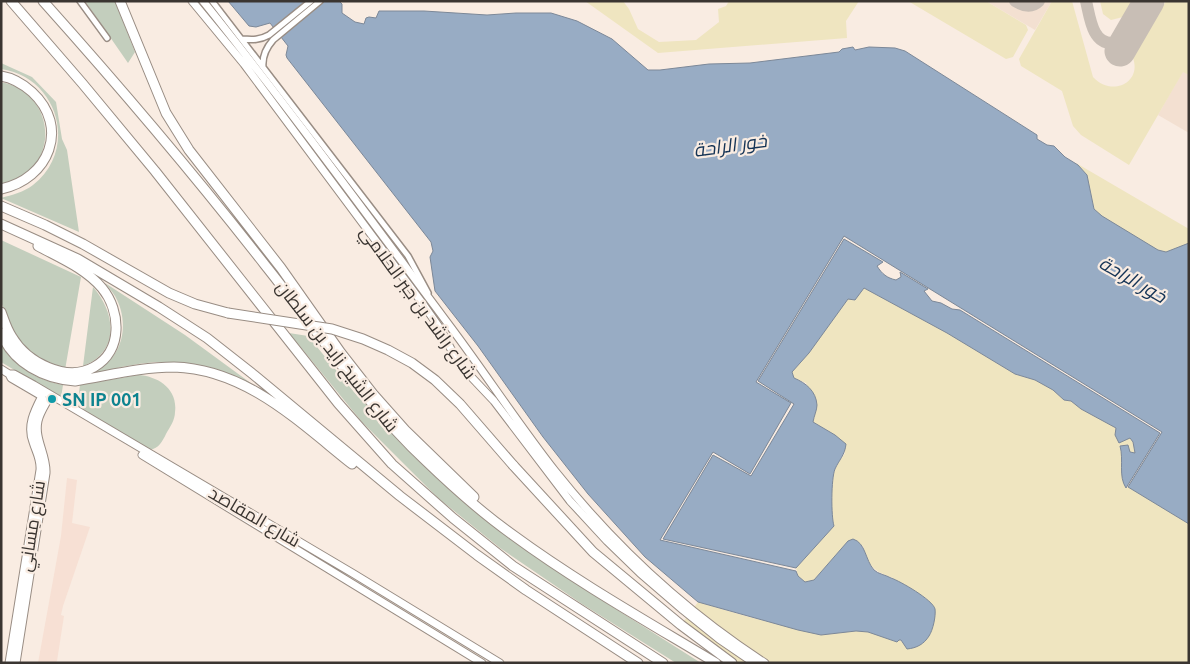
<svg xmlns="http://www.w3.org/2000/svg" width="1190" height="664" font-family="Ubuntu,Cairo,sans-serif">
<rect width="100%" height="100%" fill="#f9ece2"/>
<path fill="#f7e0d4" d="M67,478L77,480L72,523L90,527L63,606L61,615L64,616L57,661L55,663H38L61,536Z"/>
<path fill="#f3e0d1" d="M986,1H1052L1035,30Z
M1183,71L1189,75V133L1158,115Z"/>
<path fill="#c3cebd" d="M85,1H115L135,52L128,63Z
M1,63L32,77L56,102L62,139L67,150L79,232L1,198C12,195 24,192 33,185C79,149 58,77 1,69Z
M1,82C46,90 61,145 26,174C19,180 10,182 1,184Z
M1,240L81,277L65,370L35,358L14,334L1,302Z
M105,283L185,335L252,384C223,372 194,362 163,362C141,361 106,371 83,375C88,373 94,372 98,369C125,355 129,320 115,296C112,291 108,287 105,283Z
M93,287C116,313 120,352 83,366Z
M289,333L308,336L354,392L446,486L505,533L589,592L701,663H676L582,604L500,548L438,498L362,422Z
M1,344C16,367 37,380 63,385L61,398L1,362Z
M138,375C158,376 178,389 175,412C175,420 170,427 166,434C162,442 159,448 150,450L77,407L80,385Z"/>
<path fill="#efe5c0" d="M585,1H623L629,9L638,29L659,42L696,40L719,22L718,9L726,6L729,1H859L846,21L847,38L658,53Z
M908,1H986L1026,25L1028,30L1013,57L1006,59Z
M1052,1H1072L1093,77C1111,97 1142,83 1133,58L1166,1H1189V75L1183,72L1129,165L1081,135L1073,126L1062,91L1021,66L1019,59Z
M1100,1H1133L1123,17L1111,20L1103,14Z
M1076,163L1189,229V244L1166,253L1158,251L1101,217L1094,209L1087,175Z
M864,288L947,333L1015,374L1035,380L1053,390L1064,400L1071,401L1081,409L1111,425L1130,437L1133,442L1135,453L1130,452L1128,445L1120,446C1124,462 1119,473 1126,488L1128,487L1189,524V663H732L681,625L698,602L749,617L821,635L856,631L868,632L897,642L899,640L912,648L923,643L893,578C874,571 868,567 863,546L848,541L814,580L805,582L798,576L796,568L834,526C831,515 831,480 835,470C837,464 842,458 845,453L835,435L813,422L817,407L806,383L794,378L792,372L809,353L848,298Z"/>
<path fill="#98acc4" stroke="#7c8898" d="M228,1H339L342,4V13L355,22L364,24L366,18L369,17L376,18L379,11H424L487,15L516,13H551L577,21L612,39L648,70H660L709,64L750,63L839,52L842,49L853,47L855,50L869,47L895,48L905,51L1037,135V139L1047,145L1054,146L1065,157L1078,165L1087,175L1094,209L1102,216L1158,250L1166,252L1189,243V524L1128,487L1162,432L844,236L756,382L791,403L750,474L713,452L660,540L796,571L798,576L805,582L814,580L848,541L853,539C866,543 865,560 874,570C878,574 886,575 891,578C900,581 933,600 935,609C936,616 933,630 929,636C924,644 917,648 907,649L901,640H899L897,642L868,632L856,631L821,635L798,630L698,602L645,557L588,494L543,437L478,346L435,291L430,257L433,251L431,242L287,58L286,55L288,46L270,23L256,27L249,26Z
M844,239L883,262L877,266C882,274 887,278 896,280L901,277L900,272L928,289L924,291L932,301L941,303L952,309L960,310L1160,433L1126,488C1118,476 1124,460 1120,446L1128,445L1130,452L1135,453L1133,442L1130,438L1119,443L1115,435L1116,428L1081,409L1071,401L1064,400L1053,390L1035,380L1015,374L947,333L864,288L855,300L848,299L809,353L792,372L794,378C806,383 816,391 817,405C817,410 814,416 813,422L835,435L846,444C845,455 839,460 835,469C831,479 831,516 834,526L796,568L663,539L713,455L751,476L794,404L758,381Z"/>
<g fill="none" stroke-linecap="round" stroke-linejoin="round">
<path stroke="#c8beb5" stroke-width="12" d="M1015,1C1023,6 1031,9 1039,1
M1086,1C1090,17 1092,44 1113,43C1119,43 1123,41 1128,38"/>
<path stroke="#c8beb5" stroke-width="31" d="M1120,51L1149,1"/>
<defs>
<path id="street" d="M80,1L107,38
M212,1L408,256L428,293
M242,39C253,40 260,40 269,35L311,1
M263,67C262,56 266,48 273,40L320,1"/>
<path id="secondary" d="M192,1L244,64L420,300L439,327L459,364L494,401L570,501L607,541L640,573L683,610L719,639L754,663
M203,1C289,108 370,219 452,329C487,376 519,425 555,471C614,545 685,611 765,663
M1,369L9,374L11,378L40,395
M9,374H14L34,385L354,574L500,663
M142,455L482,663
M9,663L40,470C41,459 36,452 33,442C26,424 36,408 44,392
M16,663L46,473C47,455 34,439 38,421C40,412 46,404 50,396"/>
<path id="highway" d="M11,1L82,83L155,171L338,403L392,464L453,518L513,566L663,663
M43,1C120,87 194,174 265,265C318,331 364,403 426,461C453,487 482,513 513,535C577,582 648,622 716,663
M120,1L166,113L189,150L281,268L341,353L373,394L405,430L474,497
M1,76C13,78 23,84 32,92C70,127 49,179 1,189
M1,206L45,225L83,244L169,293L195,304L228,313
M1,224L78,259L159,307L207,338L254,375L400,496L477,555L526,590L638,663
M1,312C4,320 7,330 12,337C27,362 66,383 94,367C123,351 121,311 102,288C85,268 60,258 38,246
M1,333C13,363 44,379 75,381C107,376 141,367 174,367C246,369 299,422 352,464
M513,465L593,552L681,625L732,663"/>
</defs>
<use href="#street" stroke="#998d84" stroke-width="8"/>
<use href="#secondary" stroke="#998d84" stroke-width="9"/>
<use href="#highway" stroke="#998d84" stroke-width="11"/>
<use href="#street" stroke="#fff" stroke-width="5"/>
<use href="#secondary" stroke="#fff" stroke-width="7"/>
<use href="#highway" stroke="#fff" stroke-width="9"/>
<defs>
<path id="highway-bridge" d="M228,313L332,329L363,339L388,350L412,363L435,380L460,404L513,465"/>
</defs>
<use href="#highway-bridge" stroke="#998d84" stroke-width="11" stroke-linecap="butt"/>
<use href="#highway-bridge" stroke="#fff" stroke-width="9"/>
</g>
<circle fill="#0f9aa8" stroke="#f9ece2" stroke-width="2" cx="52" cy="399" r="5"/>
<g text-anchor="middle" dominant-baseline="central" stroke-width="4.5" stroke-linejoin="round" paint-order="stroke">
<g font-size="18" fill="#3a3531" stroke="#f9ece2">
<text transform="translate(419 302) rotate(54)">شارع راشد بن جبر الحلامي</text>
<text transform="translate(338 356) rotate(52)">شارع الشيخ زايد بن سلطان</text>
<text transform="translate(255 516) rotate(30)">شارع المقاصد</text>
<text transform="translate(31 526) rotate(-81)">شارع مِسانِي</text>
</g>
<g font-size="18" font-weight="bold" fill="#0d838f" stroke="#f9ece2" text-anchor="start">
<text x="62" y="399">SN IP 001</text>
</g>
<g font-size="19" font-style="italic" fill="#153456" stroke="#f9ece2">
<text transform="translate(730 145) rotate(-8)">خور الراحة</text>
<text transform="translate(1133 279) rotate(30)">خور الراحة</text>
</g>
</g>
<rect width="1190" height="664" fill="none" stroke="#3a3531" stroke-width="5"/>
</svg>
